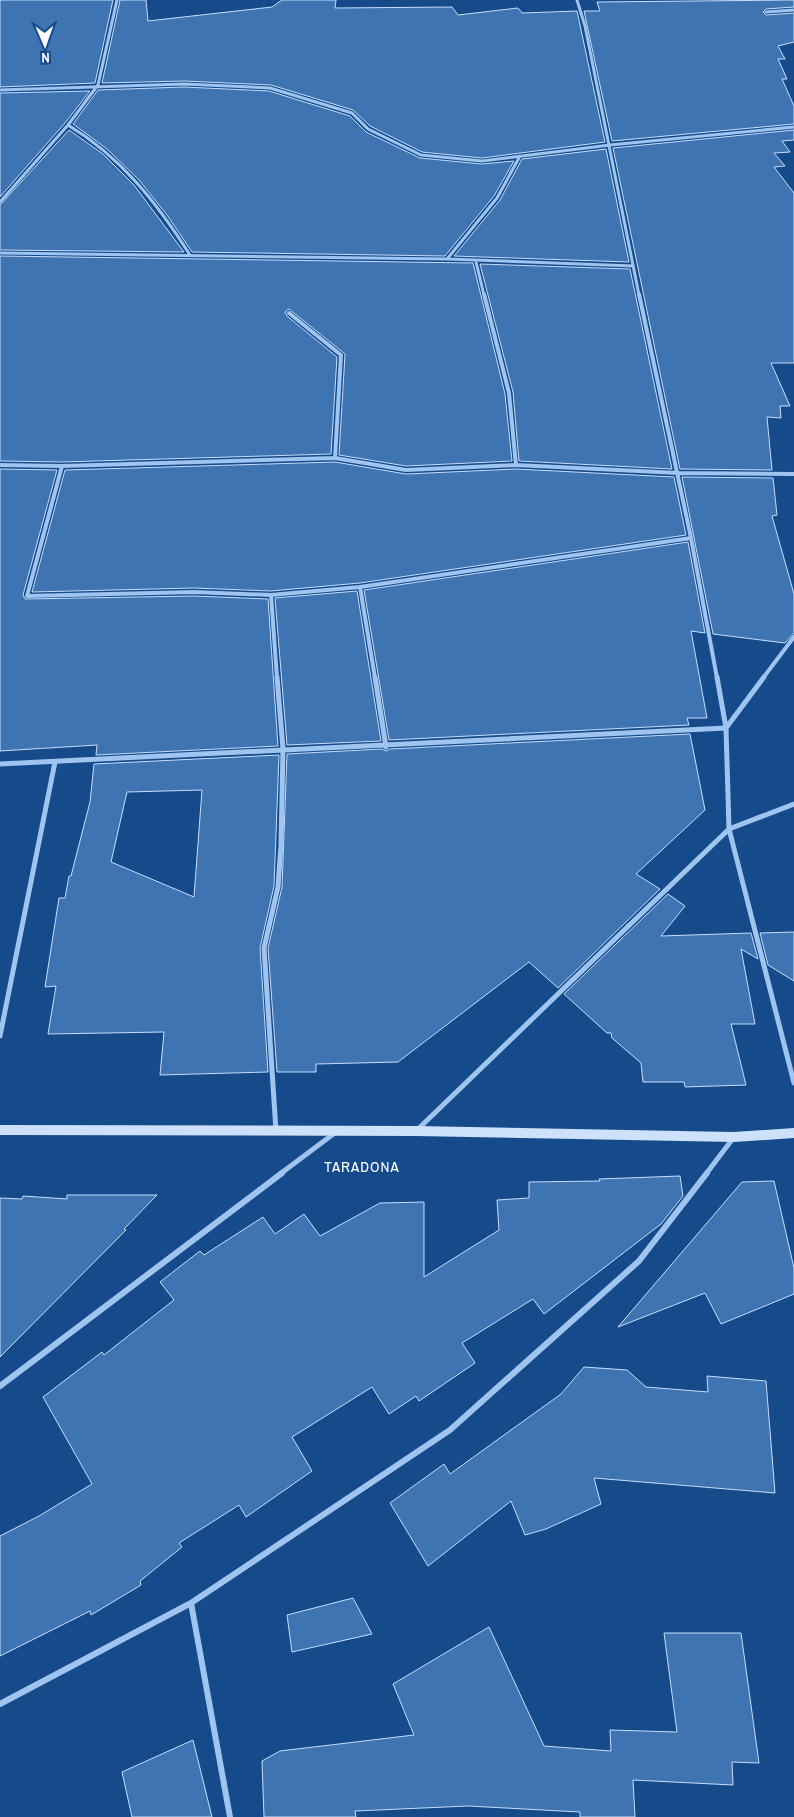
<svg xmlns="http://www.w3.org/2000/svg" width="794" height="1817" font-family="'Archivo Narrow',sans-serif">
<rect width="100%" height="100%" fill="#164b8b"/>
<path fill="#3f74b3" stroke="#c6defb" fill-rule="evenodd" d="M0,0H113L95,83L0,87Z
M120,0H146L148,21L272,7L282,0H336L335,8L452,7L458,15L518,8L522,13L577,11L605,142L482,158L422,152L370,126L353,110L271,85L184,81L102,83Z
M794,0V7L766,9L763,12L766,15L794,13V42L778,46L785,59H778L787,79H782L794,106V124L612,141L584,11H600L597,2Z
M184,87L269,91L350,116L366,132L420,158L482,164L514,161L494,196L445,256L192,252L167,215L139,180L107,149L73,124L98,90Z
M90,91L65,123L0,197V93Z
M69,130L103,154L134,185L184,252L0,250V205Z
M794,130V140L782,141L790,152L774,153L785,166L774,167L794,193V363H771L790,406H780L781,418L767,417L772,470L680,469L613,148Z
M606,149L629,262L454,256L500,200L522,159Z
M0,256L473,263L505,394L512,461L406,466L339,455L345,354L289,309L285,312L287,316L337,357L331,454L62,462L0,461Z
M480,264L630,269L672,469L519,461L513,392Z
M335,462L406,474L516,469L674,477L686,535L360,583L271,591L194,588L32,592L65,470Z
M0,469L57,470L23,595L25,599L194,596L268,599L278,746L96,755L97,745L0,751Z
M682,477L773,478L777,515L772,516L794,594V633L785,643L713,634Z
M688,542L705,633L691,631L707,718H687L689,725L389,740L364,590Z
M357,591L381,741L287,745L275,598Z
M690,734L705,810L636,874L660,889L558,988L529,962L398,1062L316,1064V1072H277L268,948L282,887L287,754L382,749L386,751L390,749Z
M279,755L274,886L260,948L268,1072L160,1075L164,1032L48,1034L56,986L45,987L59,898H65L69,876H71L90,802L94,764ZM202,790L194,897L111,862L127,792Z
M668,894L685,906L661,936L751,933L758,959L741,949L755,1024H731L746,1085L685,1087L684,1082H643L641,1063L612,1038L611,1033H607L564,994Z
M794,932V981L768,965L760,933Z
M680,1176L683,1196L661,1224L544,1314L533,1299L462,1343L475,1363L419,1401L416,1396L389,1414L372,1387L292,1437L312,1471L246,1517L239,1505L179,1543L182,1547L140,1581L141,1585L91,1615L90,1611L0,1656V1536L39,1516L92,1484L43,1397L102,1352L104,1355L174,1300L160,1282L200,1251L204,1255L263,1217L275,1234L304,1214L320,1236L380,1203L424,1202V1277L499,1230L497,1200L529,1198V1182L600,1181L599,1179Z
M774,1181L794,1268V1294L721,1324L705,1293L618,1327L742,1182Z
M67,1195H157L124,1229L126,1230L0,1357V1198L22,1199L23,1196L67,1199Z
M584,1367L627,1370L646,1387L708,1392L707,1376L766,1381L775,1493L594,1478L601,1504L546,1529L525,1535L511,1501L428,1566L390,1503L444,1464L450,1474L561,1394Z
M353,1598L372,1634L292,1652L287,1615Z
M489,1627L544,1746L611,1751L610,1730L677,1732L664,1633H741L759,1763L732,1762L733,1785L633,1780L635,1817H580V1812L468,1806L355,1811L356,1817H264L262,1761L280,1751L414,1735L393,1684Z
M193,1740L212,1817H132L122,1772Z"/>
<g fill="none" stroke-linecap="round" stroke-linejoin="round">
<path stroke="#9fc4ef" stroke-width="3" d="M577,0L585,26L639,295
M766,12L794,10
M0,90L184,84L270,88L352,113L368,129L421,155L482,161L610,145L794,127
M68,125C121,157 157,203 190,255
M0,202L68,125L98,85L117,0
M0,253L447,259L633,266
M447,259L497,198L520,156
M476,262L484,295"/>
<path stroke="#9fc4ef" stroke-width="4" d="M484,294L509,393L516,465
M639,294L691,538L717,678
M289,313L341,355L335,458
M0,465L62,466L335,458L406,470L516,465L679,473L794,474
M62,466L27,596L194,592L271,595L360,587L691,538
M360,587L375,678
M271,595L277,678
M763,678L794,637"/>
<path stroke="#9fc4ef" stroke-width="5" d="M375,677L386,747
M717,677L726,728L729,829L794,1083
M0,764L726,728L764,677
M0,1036L55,762
M276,1131L264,948L278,887L281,845L283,749L277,677
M416,1131L729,829L794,804
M280,1174L336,1132
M706,1174L734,1137"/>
<path stroke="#9fc4ef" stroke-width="6" d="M0,1386L282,1173
M191,1603L230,1817
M0,1704L191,1603L450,1430L639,1261L707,1173"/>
<path fill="#cde1fa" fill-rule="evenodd" d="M0,1125L416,1126L734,1132L794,1128V1138L734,1142L416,1136L0,1135Z"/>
</g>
<g text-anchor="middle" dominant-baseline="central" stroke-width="4" stroke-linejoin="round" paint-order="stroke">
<g font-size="15" letter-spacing="1" fill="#fff" stroke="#164b8b">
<text x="362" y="1166">TARADONA</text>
</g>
</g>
<g transform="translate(45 45) rotate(178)" stroke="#164b8b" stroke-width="4" paint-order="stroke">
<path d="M0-4L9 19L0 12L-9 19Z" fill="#ffffff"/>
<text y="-8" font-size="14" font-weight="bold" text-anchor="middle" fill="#ffffff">N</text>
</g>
</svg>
